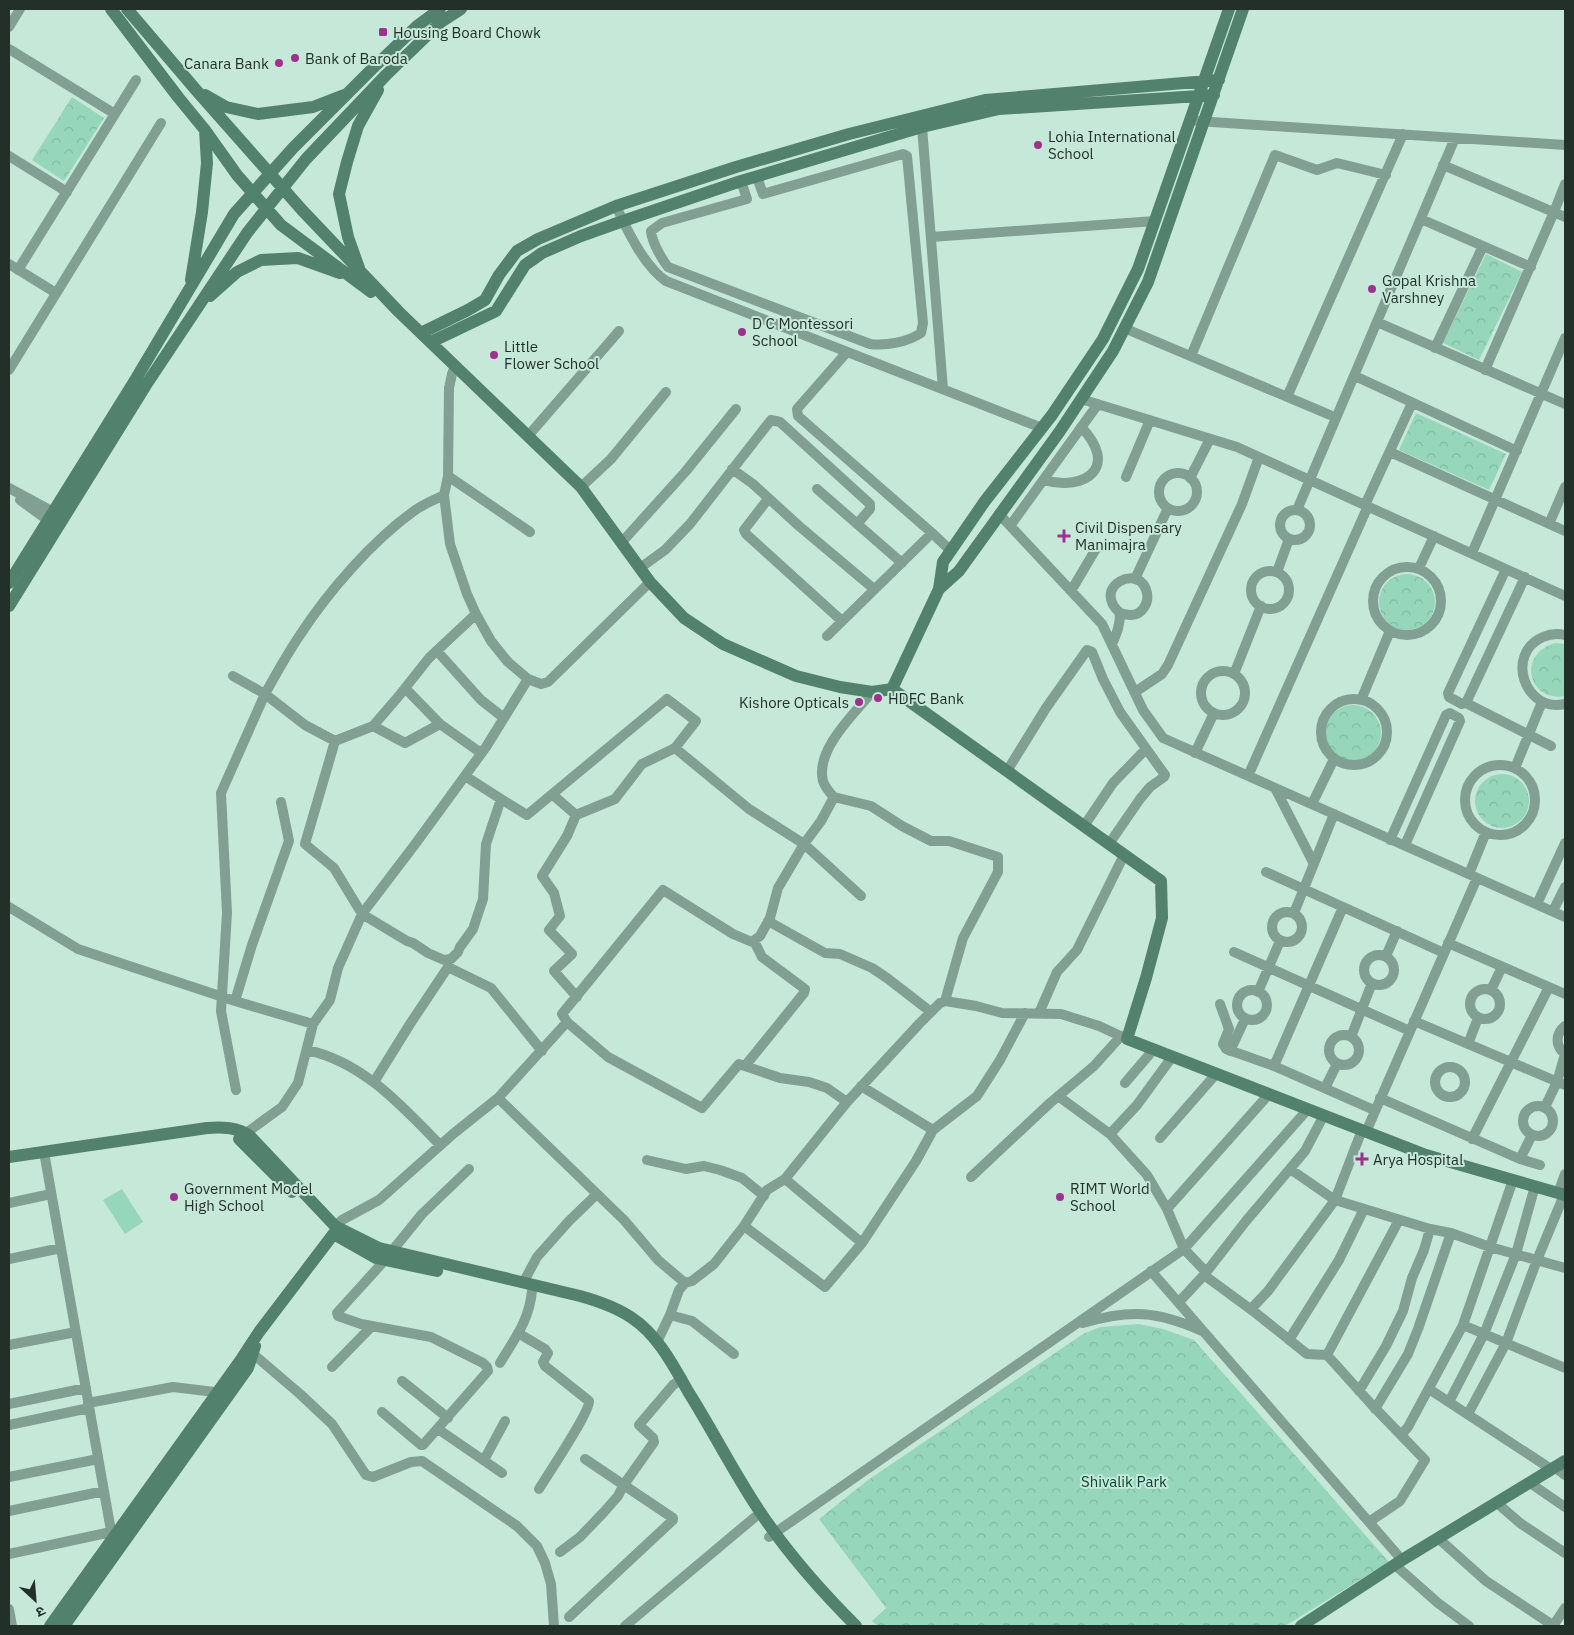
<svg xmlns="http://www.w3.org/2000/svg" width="1574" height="1635" font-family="'IBM Plex Sans','Noto Sans Devanagari',sans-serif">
<defs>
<pattern id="park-crowns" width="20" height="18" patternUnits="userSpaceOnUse" patternTransform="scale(1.25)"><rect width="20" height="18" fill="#96d7bc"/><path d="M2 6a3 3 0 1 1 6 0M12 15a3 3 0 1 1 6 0" fill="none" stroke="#81b9a2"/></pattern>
</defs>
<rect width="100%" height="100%" fill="#c6e8d9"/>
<path fill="url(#park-crowns)" d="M72,97L104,118L64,181L32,160Z
M1486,254L1522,272L1479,360L1443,343Z
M1416,413L1506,454L1489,490L1399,450Z
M1379 602a28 28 0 1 1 56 0a28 28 0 1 1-56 0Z
M1555,643L1565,644V696C1529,703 1516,655 1555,643Z
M1325 733a28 28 0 1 1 56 0a28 28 0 1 1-56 0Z
M1475 801a27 27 0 1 1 54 0a27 27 0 1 1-54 0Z
M1139,1324L1163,1329L1194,1340L1389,1562L1285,1626H878L872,1621L886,1608L819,1519L868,1480L1083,1334L1100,1327Z"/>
<path fill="#96d7bc" d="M122,1189L143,1222L125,1234L103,1200Z"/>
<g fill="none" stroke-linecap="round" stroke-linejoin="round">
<path stroke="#81a093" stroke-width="10" d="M9,27L20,9
M9,49L115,114
M1197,121L1565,145
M922,127L943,389
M9,156L67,192
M1443,165L1565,217
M741,181L747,199L662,223L651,231C652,242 661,258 668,267L870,344C886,346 908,342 921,333L923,323L907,156L903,154L763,194L757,177
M616,206C627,230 644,266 666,281L1042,428
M1421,219L1531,267
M931,237L1155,221
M9,264L56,293
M18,270L136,80
M1377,322L1565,404
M1124,328L1330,415
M1435,348L1483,246
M847,352L797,409L798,416L932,533L950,550
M1191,356L1275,155L1317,170L1337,163L1386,175
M455,366L452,374L449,388L448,476L444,495L450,544L467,594L476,614L491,641L508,662L528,679
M9,370L161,123
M1485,370L1554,212L1565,184
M1355,376L1517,451
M1287,397L1403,134
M1081,399L1237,447L1565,596
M528,436L619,331
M1390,452L1565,531
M732,469L753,484L799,526L874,589
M1159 492a19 19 0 1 1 38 0a19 19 0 1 1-38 0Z
M448,476L530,532
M1126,477L1150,420
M1190,478L1210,439
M1043,480C1087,492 1119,466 1081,427
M581,487L611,459L666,392
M9,488L59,515
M817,489L902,563
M768,499L744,530L746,534L842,621
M20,500L53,524
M1365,505L1412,403
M1280 525a15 15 0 1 1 30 0a15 15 0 1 1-30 0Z
M1297,510L1455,138
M999,514L1102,624L1143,710L1163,738L1565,917
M1549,524L1565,487
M1010,526L1098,404
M622,542L686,471L736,409
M1472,553L1565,338
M1373 601a34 34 0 1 1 68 0a34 34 0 1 1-68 0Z
M640,568L665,550L690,524L771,420L780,422L870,504V509L857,524
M1419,568L1434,536
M1506,569L1448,693L1449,697L1462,704L1466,703L1551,746
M1251 590a19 19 0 1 1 38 0a19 19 0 1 1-38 0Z
M1277,572L1289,539
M1135,579L1168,508
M1071,591L1097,547
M1565,635C1557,633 1550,634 1543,637C1505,653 1524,713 1565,704
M827,636L932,533
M1112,644C1117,633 1120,625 1120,613C1090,586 1141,562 1147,593C1149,603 1142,615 1131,615C1127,615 1123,614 1120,613
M437,651L481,700L504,718
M1201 693a22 22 0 1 1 44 0a22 22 0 1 1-44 0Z
M1234,674L1261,606
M233,676L265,694C276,674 287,654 300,635C328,592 372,541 414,511C423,504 434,500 444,495
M405,688L440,724L481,753
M1135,692L1162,674L1168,665L1242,504L1259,457
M1321 732a33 33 0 1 1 66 0a33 33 0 1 1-66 0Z
M1361,700L1390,631
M1466,703L1525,577
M373,726L405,743L440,724
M335,741L373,726L398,697L429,658L476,614
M1195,753L1214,713
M1465 800a35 35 0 1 1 70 0a35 35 0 1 1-70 0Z
M1515,768L1542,702
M1007,771L1046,708L1087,650L1092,652L1103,679L1120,712L1165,775L1164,777L1150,787L1140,799L1109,844
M1248,776L1368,506
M1275,788L1314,864
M553,795L576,815L615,799L642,764L675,748L749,809L804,844L861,896
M834,797L871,806L902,826L931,841H949L998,857V872L963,938L945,1001
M501,799L527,815L667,699L696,721L675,748
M1312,804L1334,759
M576,815L567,836L542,876L554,893L560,916L549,930L572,954L554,971L577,997
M1084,826L1113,783L1146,749
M1390,840L1446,715L1450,713L1459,718L1460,721L1405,845
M1266,872L1444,953
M1469,874L1486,832
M1537,904L1565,843
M9,907L78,949L235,1001L313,1024L298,1083L282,1107L242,1136
M1553,911L1565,887
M1272 927a15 15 0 1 1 30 0a15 15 0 1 1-30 0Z
M1294,913L1334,814
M768,921L825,953L840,954L872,968L887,978L931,1012
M1448,943L1565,994
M1234,952L1410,1031
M1364 970a15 15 0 1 1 30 0a15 15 0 1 1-30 0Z
M1386,956L1397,931
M1470 1004a15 15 0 1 1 30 0a15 15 0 1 1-30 0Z
M1237 1005a15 15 0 1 1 30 0a15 15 0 1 1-30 0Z
M1491,990L1502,967
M1258,992L1280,941
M235,1001L252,945L289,841L281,802
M1220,1004L1229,1029L1223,1044L1226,1049L1274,1066L1374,1110
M1039,1013L1057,972L1077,950L1124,855
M1414,1021L1565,1085
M567,1022L562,1014L663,890L733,934L752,942L760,936L770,918L778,888L804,844L821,821L834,797C830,793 825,787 823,781C815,750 854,714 872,692
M313,1024L330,1000L338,968L362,914L416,843L486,747L528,679L541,684L548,682L650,582
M1565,1026C1555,1034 1555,1046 1565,1054
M1329 1050a15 15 0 1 1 30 0a15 15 0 1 1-30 0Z
M1351,1037L1372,983
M1468,1044L1478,1018
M307,1050C363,1062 402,1106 440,1145
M1230,1051L1245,1019
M745,1066L804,993L805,989L762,957L754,941
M1274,1066L1343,907
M1435 1082a15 15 0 1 1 30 0a15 15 0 1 1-30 0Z
M374,1082L410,1024L448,967L491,988L542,1051
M1125,1083L1154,1049
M861,1086L933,1130
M1325,1088L1337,1064
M236,1090L221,1011L227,913L221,793L265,694L305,725L335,741L305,844L334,868L362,914L407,941L413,943L428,953L444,960L451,959L458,952L460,947L473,929L483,899L486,844L501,799L465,776
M498,1098L567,1022L608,1057L702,1108L739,1064L780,1078L809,1082L827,1088L847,1102
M1380,1098L1520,1159L1540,1165
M1523 1121a15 15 0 1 1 30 0a15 15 0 1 1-30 0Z
M1545,1107L1557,1082L1565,1054
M1366,1132L1477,878
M1110,1134L1137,1105L1172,1057
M1160,1138L1216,1074
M1472,1139L1549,987
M44,1152L113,1542
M1520,1159L1532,1135
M647,1160L686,1169L704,1166L720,1170L742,1178L764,1196
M1290,1169L1335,1200L1430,1229L1451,1233L1490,1247L1565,1268
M971,1177L1050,1103L1094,1066L1121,1036
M785,1179L862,1243
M1558,1193L1565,1174
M9,1203L51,1194
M1167,1209L1269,1094
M335,1226L342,1220L379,1200L453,1134L498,1098L624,1220L658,1260L685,1283L679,1290L670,1315L657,1342
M744,1226L825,1287L862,1243L916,1161L933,1130L977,1096L1000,1060L1025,1013
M392,1251L422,1214L469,1169
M9,1259L61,1248
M1151,1271L1402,1560
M1206,1272L1184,1249L1308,1109
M1204,1275L1257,1314L1307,1354L1327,1355L1372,1405L1425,1460L1400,1501L1369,1522
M523,1283L537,1257L569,1221L597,1194
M685,1283L692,1281L714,1264L744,1226L767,1190L785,1179L847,1102L919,1024L940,1003L945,1001L976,1006L1002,1013L1061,1014L1099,1026L1127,1039
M1179,1302L1204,1275L1246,1221L1305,1151L1324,1115
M1251,1309L1268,1291L1335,1200L1362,1130
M670,1315L692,1321L734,1354
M1083,1323C1130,1309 1158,1311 1202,1331
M1463,1325L1565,1368
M518,1333L545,1349L548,1353L543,1362L545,1366L589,1401C590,1412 548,1474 539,1489
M1289,1340L1339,1260L1364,1209
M9,1345L76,1332
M252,1353L300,1394L332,1424L366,1475L373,1477L411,1462L422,1461L517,1526L537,1546L545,1563L551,1584L554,1626
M1327,1355L1399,1220
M500,1363C515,1338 529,1321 532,1291
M332,1367L372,1326
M402,1381L448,1418
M1429,1389L1551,1469
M1359,1391L1386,1346L1403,1311L1412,1278L1424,1250L1430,1229
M1449,1402L1484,1334L1516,1254L1535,1186
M88,1403L173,1387L223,1393
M9,1404L86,1388
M1375,1409L1408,1354L1418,1329L1451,1233
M382,1412L421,1445H423L488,1371L487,1367L483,1363L431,1337L361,1324L338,1316L337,1313L385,1260
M1468,1414L1506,1343L1537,1260L1564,1195
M9,1425L89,1408
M438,1429L502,1473
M1401,1435L1408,1427L1463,1325L1513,1180
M484,1460L505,1421
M1555,1467L1565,1475
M9,1477L98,1459
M1530,1483L1565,1507
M1497,1503L1520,1523L1565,1553
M9,1511L104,1491
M769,1537L1184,1249L1167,1209L1147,1175L1110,1134L1058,1096
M1439,1539L1486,1581L1554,1626
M560,1552L580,1537L604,1512L618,1496L623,1486L654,1442L653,1438L639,1425L673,1385L682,1379
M9,1554L111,1532
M1395,1565L1438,1603L1469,1626
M9,1609L12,1626
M569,1617L673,1520V1518L585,1459
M625,1626L755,1517
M1553,1626L1565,1608"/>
<path stroke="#52826e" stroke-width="12" d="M111,9L178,97L205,130L237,175L281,225L371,292
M127,9L196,90L302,210L399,312L581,487L650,582L684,618L723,644L796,676L840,687L872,692L892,689L1161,881L1162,918L1146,978L1127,1039L1426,1155L1565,1195
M205,95L226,107L258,114L313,107L344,95
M359,268L348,237L339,194L347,162L358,126L378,90
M191,280L202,212L207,163L205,130
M210,296L237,272L261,260L298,258L340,273
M421,333L468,310L485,300L499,275L517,251L538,239L616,206L736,167L849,134L985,100L1219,80
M431,342L496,311L525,265L542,253L581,236L623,221L741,181L922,127L999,109L1214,95
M9,583L134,382L234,214L293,148L372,69L417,26L440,9
M939,589L959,571L1060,431L1113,351L1148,282L1243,9
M9,606L146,385L247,233L306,159L386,75L441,22L461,9
M892,689L939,589L943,562L985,501L1052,415L1103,339L1138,269L1229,9
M239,1139L292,1192
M9,1157L207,1128C222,1127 238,1127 250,1136L335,1226L379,1248L580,1296C598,1301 616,1307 632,1318C658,1335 674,1367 689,1393C711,1428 730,1465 753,1501C782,1547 818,1588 856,1626
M339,1237L376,1258L437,1271
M50,1626L240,1361L259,1332L338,1228
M64,1626L248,1368L255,1346
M1301,1626L1402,1560L1565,1461"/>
</g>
<g fill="#9e308e" stroke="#c6e8d9" stroke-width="2">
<rect x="378" y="27" width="10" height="10" rx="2.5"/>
<circle cx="295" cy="58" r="5"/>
<circle cx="279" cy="63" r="5"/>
<circle cx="1038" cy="145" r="5"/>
<circle cx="1372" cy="289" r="5"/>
<circle cx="742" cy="332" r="5"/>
<circle cx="494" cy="355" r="5"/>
<path d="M1061.5 528.5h5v5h5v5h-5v5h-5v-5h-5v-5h5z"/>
<circle cx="878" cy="698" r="5"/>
<circle cx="859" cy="702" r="5"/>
<path d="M1359.5 1151.5h5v5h5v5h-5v5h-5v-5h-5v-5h5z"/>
<circle cx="174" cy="1197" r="5"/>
<circle cx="1060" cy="1197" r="5"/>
</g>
<g text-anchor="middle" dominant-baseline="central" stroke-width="4" stroke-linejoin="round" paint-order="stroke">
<g font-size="15" fill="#23302a" stroke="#c6e8d9" text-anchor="start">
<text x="393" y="32">Housing Board Chowk</text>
<text x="305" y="58">Bank of Baroda</text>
<text x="269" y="63" text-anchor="end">Canara Bank</text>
<text x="1048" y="136">Lohia International<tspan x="1048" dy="17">School</tspan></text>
<text x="1382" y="280">Gopal Krishna<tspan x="1382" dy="17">Varshney</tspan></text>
<text x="752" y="323">D C Montessori<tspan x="752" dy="17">School</tspan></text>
<text x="504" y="346">Little<tspan x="504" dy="17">Flower School</tspan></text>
<text x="1075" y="527">Civil Dispensary<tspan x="1075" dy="17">Manimajra</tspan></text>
<text x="888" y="698">HDFC Bank</text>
<text x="849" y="702" text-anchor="end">Kishore Opticals</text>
<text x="1373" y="1159">Arya Hospital</text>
<text x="184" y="1188">Government Model<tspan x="184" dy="17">High School</tspan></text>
<text x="1070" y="1188">RIMT World<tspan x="1070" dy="17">School</tspan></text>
</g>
<g font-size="15" fill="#024733" stroke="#c6e8d9">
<text x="1124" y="1481">Shivalik Park</text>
</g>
</g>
<rect width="1574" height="1635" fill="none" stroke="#23302a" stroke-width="20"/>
<g transform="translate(35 1600) rotate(154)" stroke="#c6e8d9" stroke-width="4" paint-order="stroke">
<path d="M0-4L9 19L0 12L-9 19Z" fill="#23302a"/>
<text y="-8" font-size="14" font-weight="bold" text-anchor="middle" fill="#23302a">उ</text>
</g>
</svg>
